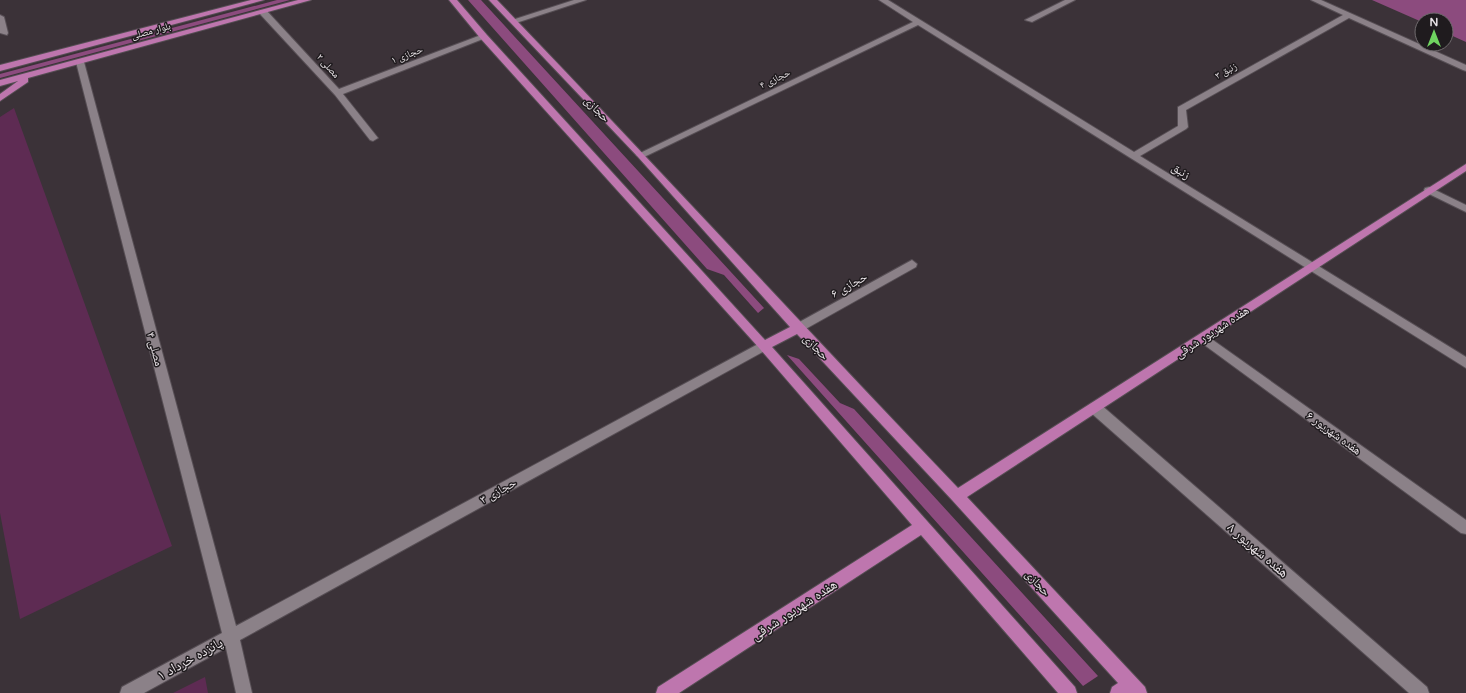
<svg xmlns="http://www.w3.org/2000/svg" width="1466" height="693" font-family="'Varela Round','Noto Naskh Arabic',sans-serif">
<rect width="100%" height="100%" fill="#3b3238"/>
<path fill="#5e2b53" d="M14,108L172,546L20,619L0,513V117Z
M205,677L208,693H173Z"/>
<path fill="#8c4b7e" d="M277,0H290L0,78V74Z
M468,0H481L764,308L758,313L724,275L707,269Z
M1372,0H1466V42L1446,33V20H1422V22Z
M787,355L799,359L840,403L854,409L1098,676L1083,686Z"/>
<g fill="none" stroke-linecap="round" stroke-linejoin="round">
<defs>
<path id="minor" d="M574,0H586L516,23L509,21Z
M879,0H888L1134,152L1178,126V107L1343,15L1311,0H1321L1466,65V71L1463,70L1349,18L1186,110L1188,127L1186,129L1140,156L1466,357V368L918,25L644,157L641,158L636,155L913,22Z
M1065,0H1075L1032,22L1025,20Z
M260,10H266L339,89L481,35L488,37L343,94L378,138L373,141L370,140L335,95L260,14Z
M0,15L4,17L8,33L7,35L0,33Z
M80,59L84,62L236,626L760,343H768L770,346L768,349L240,640L252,693H236L226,648L144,693H120L122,687L222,633L76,62Z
M1429,187L1466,205V212L1425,192L1424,190L1425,188Z
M912,260L917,264L916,267L802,331H794L792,328L794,325Z
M1203,333L1466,520V534L1461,533L1199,341L1197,338L1199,335Z
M1095,403L1100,404L1427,687L1429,693H1409L1090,412L1089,408L1090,404Z"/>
<path id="major" d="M251,0H264L0,71V65Z
M298,0H311L28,78V82L0,101V94L18,81L0,86V80Z
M449,0H457L487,35L765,340L790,327L638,157L489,0H497C652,161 803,326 958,488L1466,164V171L967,497L1145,687L1147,693H1110L1112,687L1118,683L952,500L797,334L772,347L1075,687L1077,693H1058L921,535L679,693H656L658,687L912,525L760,349L481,39Z"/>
</defs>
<use href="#minor" stroke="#564e54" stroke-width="2"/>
<use href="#major" stroke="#564e54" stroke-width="2"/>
<use href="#minor" fill="#8b8188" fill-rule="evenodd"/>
<use href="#major" fill="#be76ae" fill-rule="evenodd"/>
</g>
<g text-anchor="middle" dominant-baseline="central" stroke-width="3" stroke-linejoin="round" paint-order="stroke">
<g font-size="10" fill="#e9e3e7" stroke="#1f1b1e">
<text transform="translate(151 31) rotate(-15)">بلوار مصلی</text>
<text transform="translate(407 55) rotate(-21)">حجازی ۱</text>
<text transform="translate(328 66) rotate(48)">مصلی ۲</text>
<text transform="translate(1226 71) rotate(-29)">زنبق ۳</text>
<text transform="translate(775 79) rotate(-25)">حجازی ۴</text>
</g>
<g font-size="12" fill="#e9e3e7" stroke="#1f1b1e">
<text transform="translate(597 109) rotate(46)">حجازی</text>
<text transform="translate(1181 171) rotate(32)">زنبق</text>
<text transform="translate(849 285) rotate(-29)">حجازی ۶</text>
<text transform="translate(1212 332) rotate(-33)">هفده شهریور شرقی</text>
<text transform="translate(816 347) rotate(46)">حجازی</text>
<text transform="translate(155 349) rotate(75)">مصلی ۴</text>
<text transform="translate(1334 433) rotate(36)">هفده شهریور ۶</text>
<text transform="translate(498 491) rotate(-29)">حجازی ۳</text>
<text transform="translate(1038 583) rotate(47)">حجازی</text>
</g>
<g font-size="14" fill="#e9e3e7" stroke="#1f1b1e">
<text transform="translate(1258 550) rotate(41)">هفده شهریور ۸</text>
<text transform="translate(794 610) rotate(-33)">هفده شهریور شرقی</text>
<text transform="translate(190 659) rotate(-29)">پانزده خرداد ۱</text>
</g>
</g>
<g transform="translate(1434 32)"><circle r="19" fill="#1f1b1e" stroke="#706b6e"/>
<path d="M0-3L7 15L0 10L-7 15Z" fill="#6fd360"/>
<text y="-6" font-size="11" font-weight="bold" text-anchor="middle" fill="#e9e3e7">N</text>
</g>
</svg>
